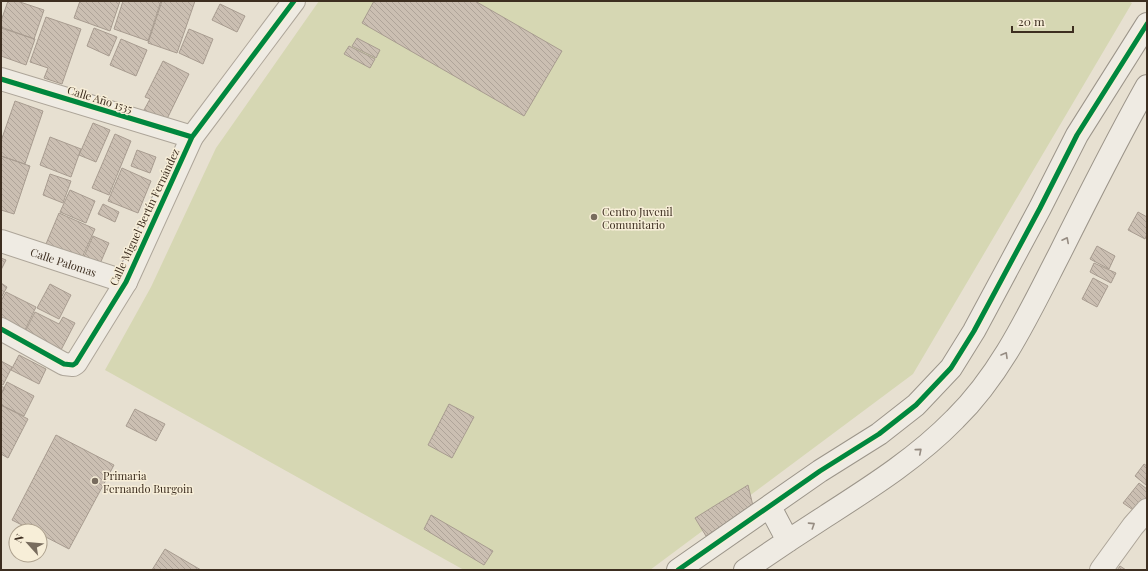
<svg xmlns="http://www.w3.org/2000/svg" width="1148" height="571" font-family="'Playfair Display',serif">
<defs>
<pattern id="building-back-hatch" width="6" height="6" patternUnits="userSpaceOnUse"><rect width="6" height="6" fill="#cbbfb2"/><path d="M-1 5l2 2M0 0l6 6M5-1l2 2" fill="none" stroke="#afa499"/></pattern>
</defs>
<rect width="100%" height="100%" fill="#e7e0d1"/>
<path fill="#d6d7b3" d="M319,1H1128L1132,3L913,374L650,570H464L105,370L151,287L216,148Z"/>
<path fill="url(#building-back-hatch)" stroke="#a89c90" d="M8,1H17L44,10L34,39L1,27V21Z
M80,1H120L110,31L74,18Z
M123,1H161L148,41L114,29Z
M162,1H195L177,53L148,43Z
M374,1H475L562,51L524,116L362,23Z
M220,4L245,16L237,32L212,20Z
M46,17L81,29L62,84L44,78L48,68L30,62Z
M1,28L35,39L26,65L1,56Z
M94,28L117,37L109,56L87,46Z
M189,29L213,39L203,64L179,53Z
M357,38L380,50L376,58L352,46Z
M121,39L147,50L136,76L110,65Z
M349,46L375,59L370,68L344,54Z
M163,61L189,74L166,121L144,110L150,99L145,97Z
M15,101L43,111L25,164L1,156V141Z
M93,123L110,130L96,162L79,155Z
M115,134L131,141L109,195L92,188Z
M50,137L81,149L71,177L40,165Z
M137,150L156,157L150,173L131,166Z
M1,156L30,166L14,214L1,210Z
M122,168L151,181L138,213L108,201Z
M50,174L71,181L63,203L43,195Z
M70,190L95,201L86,223L60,212Z
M103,204L119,212L115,222L98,214Z
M1138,212L1147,217V234L1145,239L1128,230Z
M59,213L95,229L81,260L46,244Z
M93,236L109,243L99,266L83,259Z
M1097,246L1115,256L1109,269L1090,259Z
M1,258L6,260L1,270Z
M1094,263L1116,273L1111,283L1090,272Z
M1093,278L1108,286L1097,307L1082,299Z
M1,283L7,287L1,298Z
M50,284L71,295L59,319L37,308Z
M6,292L36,307L25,330L1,318V301Z
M35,312L59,324L63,317L75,323L61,350L25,332Z
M19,355L46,369L39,384L11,370Z
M1,361L12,367L3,385L1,384Z
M7,382L34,396L24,416L1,405V394Z
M1,386L5,388L1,394Z
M449,404L474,417L452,458L428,445Z
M1,405L28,419L8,458L1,454Z
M135,409L165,424L156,441L126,426Z
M56,435L114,465L69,549L40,534V531H34L12,520Z
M1144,464L1147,466L1146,485L1135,476Z
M1139,483L1147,489V498L1136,512L1123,503Z
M748,485L753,506L706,536L695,518Z
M431,515L493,551L484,565L424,529Z
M165,549L201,570H152Z
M1120,566L1126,570H1117Z"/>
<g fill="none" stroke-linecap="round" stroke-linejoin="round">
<defs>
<g id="street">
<path d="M1,79L192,137"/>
<path id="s1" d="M1,241L126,282"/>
<path d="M1,329L64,364L73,365L76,363L126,282L192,137L294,1"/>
<path d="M1101,570L1133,526L1147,510"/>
</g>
<path id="secondary" d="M770,507L788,541
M678,570L820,471L879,434L916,405L951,368L974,331L1040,208L1077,135L1147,24
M745,570C771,552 798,534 826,516C871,487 917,458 955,419C1002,373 1030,311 1060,253C1088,197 1116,141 1147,86"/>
</defs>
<use href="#street" stroke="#ada599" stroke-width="24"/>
<use href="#secondary" stroke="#9c958a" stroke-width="24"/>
<use href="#street" stroke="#efebe3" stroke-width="22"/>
<use href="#secondary" stroke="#efebe3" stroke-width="22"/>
<defs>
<path id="cycleway" d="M1,79L192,137
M1,329L64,364L73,365L76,363L126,282L192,137L294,1
M678,570L820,471L879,434L916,405L951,368L974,331L1040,208L1077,135L1147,24"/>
</defs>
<use href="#cycleway" stroke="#f7eed8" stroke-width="8"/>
<use href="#cycleway" stroke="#00873e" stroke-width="5"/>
</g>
<defs><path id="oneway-chevron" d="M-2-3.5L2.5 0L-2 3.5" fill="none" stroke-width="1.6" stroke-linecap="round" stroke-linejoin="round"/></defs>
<g stroke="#968c82">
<use href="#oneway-chevron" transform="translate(1066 240) rotate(-63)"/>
<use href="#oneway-chevron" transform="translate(1005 355) rotate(-60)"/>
<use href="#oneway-chevron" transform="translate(919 451) rotate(-40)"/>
<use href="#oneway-chevron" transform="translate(812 525) rotate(-33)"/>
</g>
<g fill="#786c5e" stroke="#f7eed8" stroke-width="1.5">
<circle cx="594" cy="217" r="4"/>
<circle cx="95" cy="481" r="4"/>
</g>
<g text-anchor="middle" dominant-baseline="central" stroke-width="3" stroke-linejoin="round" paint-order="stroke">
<g font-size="11" fill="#3d2e20" stroke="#f7eed8">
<text transform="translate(100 99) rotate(17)">Calle Año 1535</text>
<text transform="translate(144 217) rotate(-65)">Calle Miguel Bertín Fernández</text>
<text stroke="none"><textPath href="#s1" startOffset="66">Calle Palomas</textPath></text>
</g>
<g font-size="11" fill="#3d2e20" stroke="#f7eed8" text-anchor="start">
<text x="602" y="211">Centro Juvenil<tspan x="602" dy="13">Comunitario</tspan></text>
<text x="103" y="475">Primaria<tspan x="103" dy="13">Fernando Burgoin</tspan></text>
</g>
</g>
<rect width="1148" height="571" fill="none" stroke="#3d2e20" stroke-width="4"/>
<g transform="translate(28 543) rotate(297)"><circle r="19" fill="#f7eed8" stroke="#ada18e"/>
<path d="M0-3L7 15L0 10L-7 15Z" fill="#786c5e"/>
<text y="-6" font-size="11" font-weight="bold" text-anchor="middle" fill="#3d2e20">N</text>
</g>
<path d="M1012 26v6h61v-6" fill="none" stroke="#3d2e20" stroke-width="2"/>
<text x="1018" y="26" font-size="12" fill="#3d2e20" stroke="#f7eed8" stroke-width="3" paint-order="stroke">20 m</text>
</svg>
